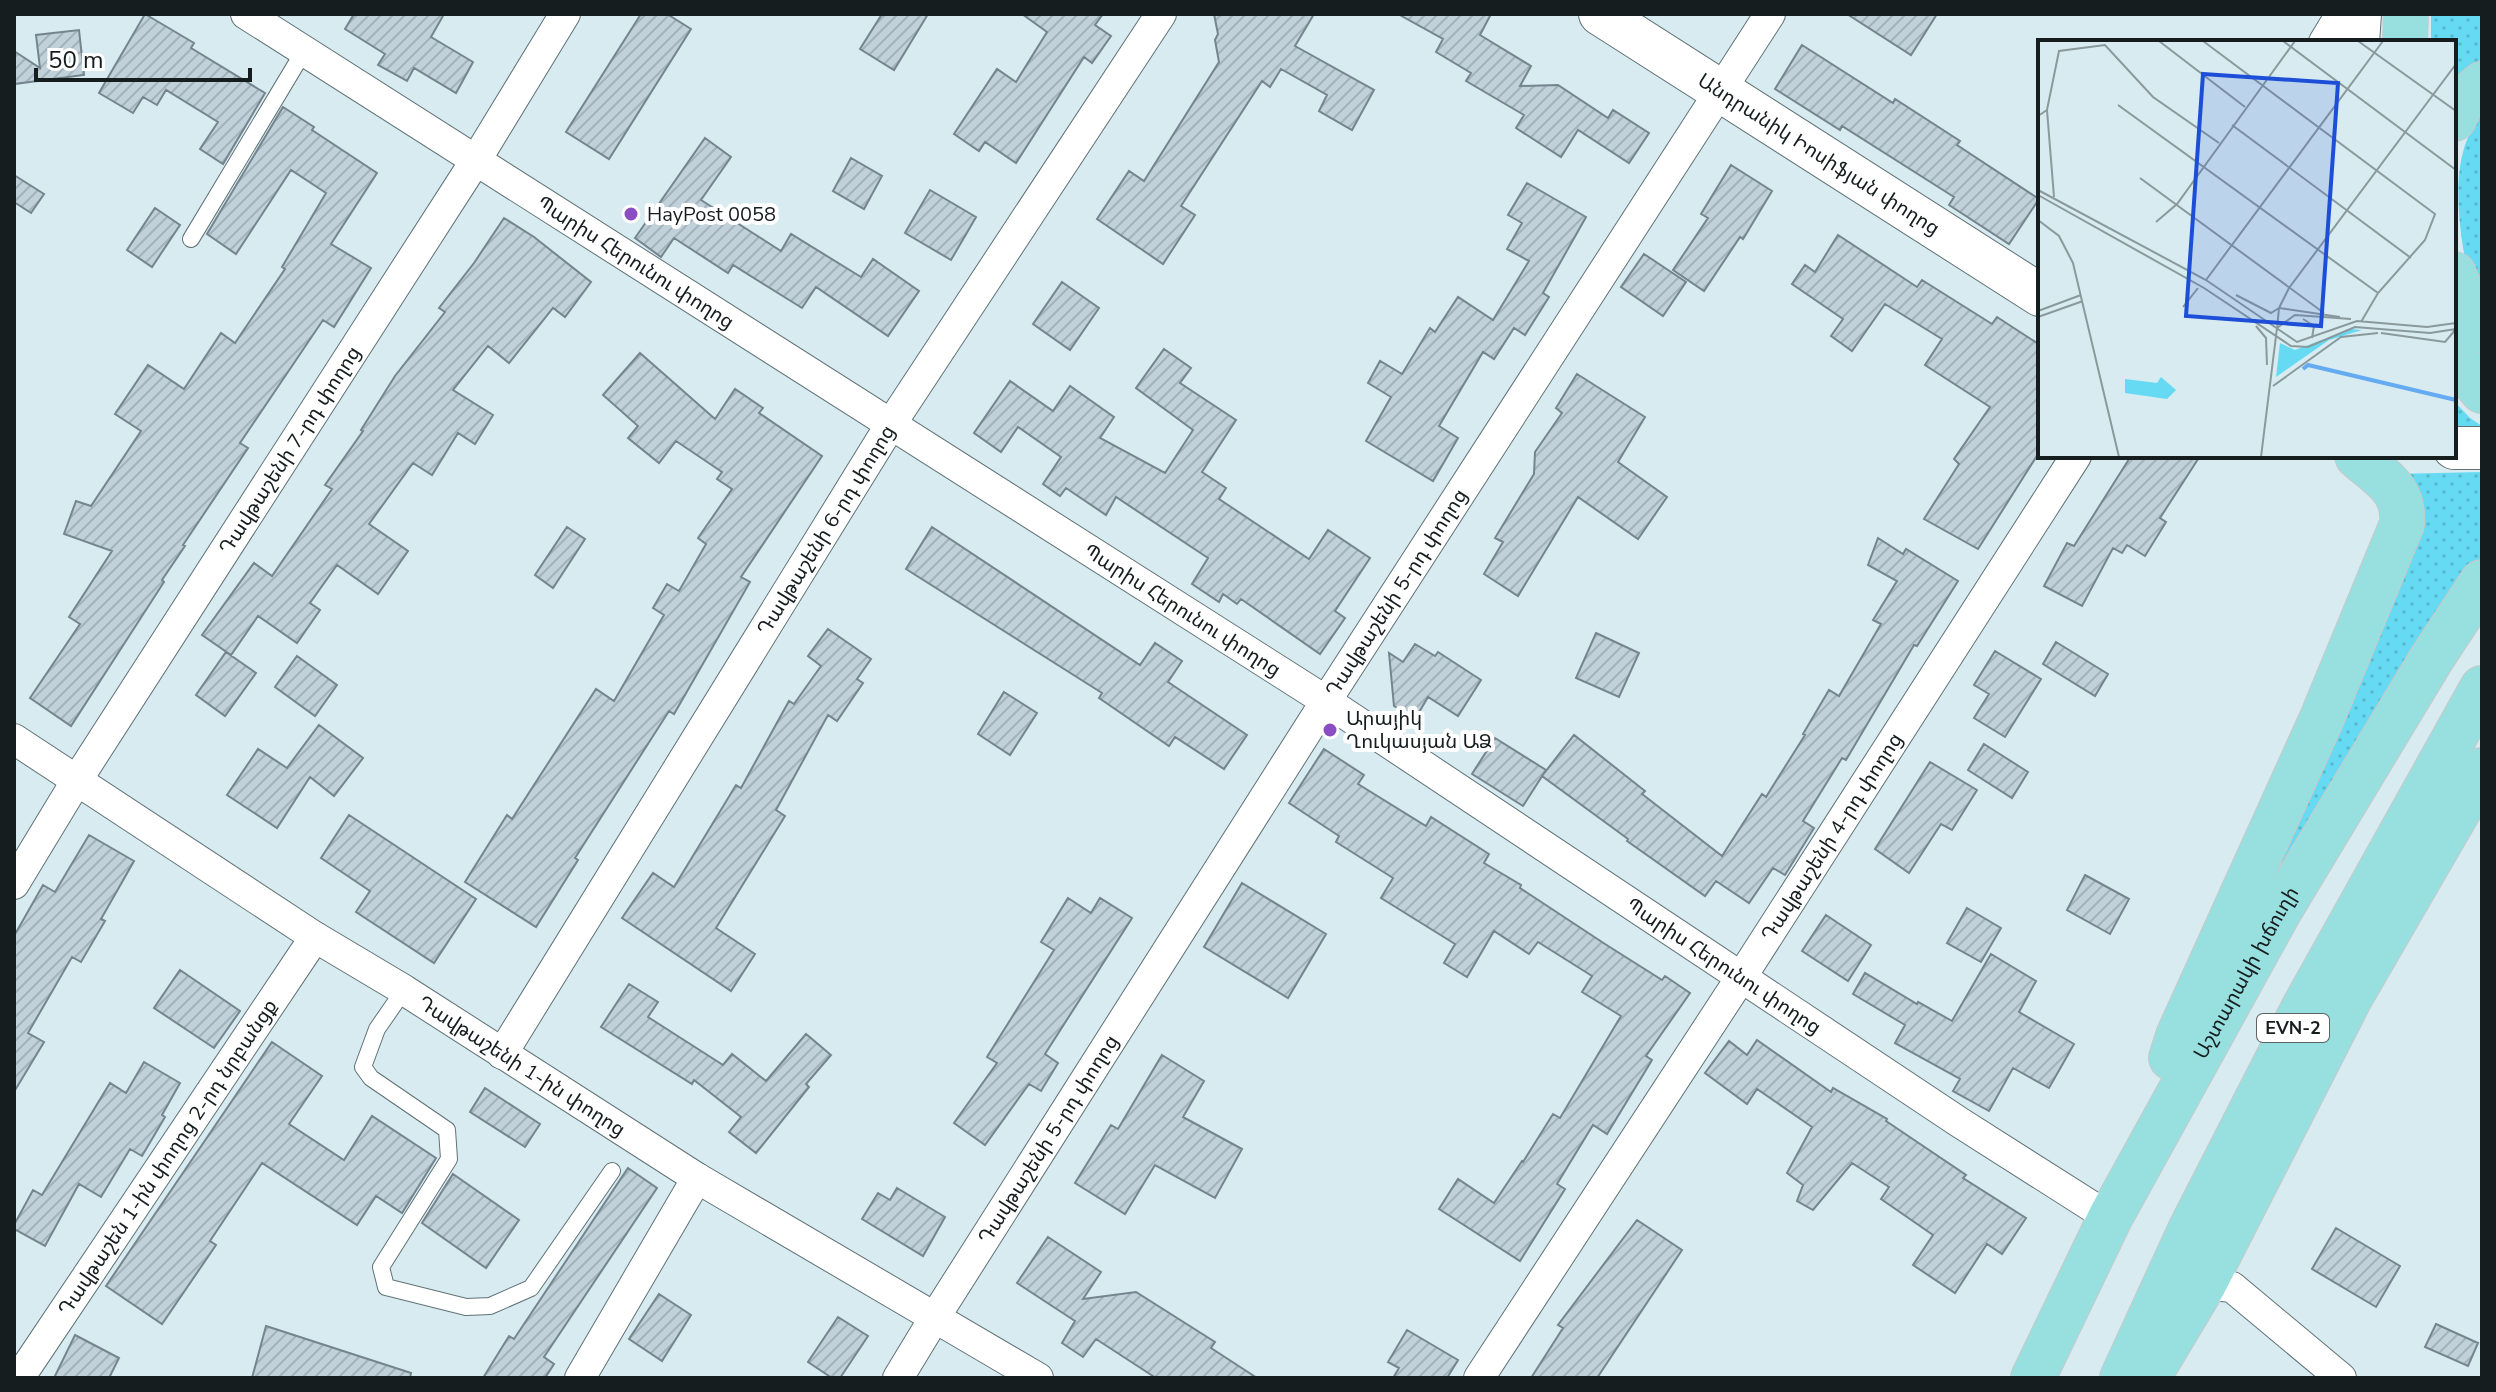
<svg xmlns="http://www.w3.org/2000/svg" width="2496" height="1392" font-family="'Nunito Sans','Noto Sans Armenian',sans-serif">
<defs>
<pattern id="grass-dots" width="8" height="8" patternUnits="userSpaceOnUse" patternTransform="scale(2)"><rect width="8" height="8" fill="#65daf2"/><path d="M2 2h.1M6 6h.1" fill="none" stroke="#57bbcf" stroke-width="1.8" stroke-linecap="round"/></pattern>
<pattern id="building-hatch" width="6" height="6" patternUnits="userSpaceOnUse" patternTransform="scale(2)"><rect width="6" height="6" fill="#c0d1da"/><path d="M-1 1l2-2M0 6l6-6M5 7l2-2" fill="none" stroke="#a4b3bb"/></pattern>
</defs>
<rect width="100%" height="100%" fill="#d7ebf0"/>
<path fill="url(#grass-dots)" d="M2431,14H2482V59L2468,69L2454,85V42H2431Z
M2482,115V306C2476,289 2467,271 2464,253C2457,211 2451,149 2482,115Z
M2454,401L2470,418L2482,426V436L2454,437Z
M2482,472V558L2217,984L2399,568L2394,474Z"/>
<path fill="url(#building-hatch)" stroke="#75858e" stroke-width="2" d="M145,14L194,43L191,48L265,93L223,164L200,149L218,122L166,90L157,105L143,97L133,113L99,93Z
M354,14H444L431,37L473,62L456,93L414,68L407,81L378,65L385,54L345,29Z
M641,14H667L691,29L609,159L566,132Z
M882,14H928L894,70L860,49Z
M1022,14H1103L1095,25L1111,36L1092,63L1084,57L1016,163L985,142L979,151L954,134L997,69L1016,82L1047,32Z
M1214,14H1314L1295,46L1374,90L1352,130L1319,111L1327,95L1281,69L1270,87L1262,81L1181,206L1195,215L1163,264L1097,219L1129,171L1144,181L1219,62L1215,40L1218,34Z
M1398,14H1491L1480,35L1531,66L1520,86L1558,85L1608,118L1613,110L1649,133L1629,163L1578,130L1561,157L1516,128L1524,115L1466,81L1471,73L1436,52L1443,39Z
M1847,14H1937L1911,55Z
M79,30L84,75L14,84V51L40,68L36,35Z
M1802,45L1893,103L1895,99L1960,141L1957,145L2039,199L2009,244L1949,205L1954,197L1842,126L1840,130L1775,89Z
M283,107L314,127L312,130L377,173L331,244L371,268L334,327L323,320L240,443L248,448L183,545L185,546L162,580L164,582L71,726L30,698L80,624L69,617L112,551L64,534L76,501L91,506L141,431L115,414L148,365L184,389L221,333L235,343L285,269L282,267L326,193L291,170L236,254L207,234Z
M705,138L731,157L701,200L781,251L791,234L861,277L873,259L919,291L888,336L816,287L802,308L733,265L728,273L674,238L661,257L635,238Z
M851,158L882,176L864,209L833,191Z
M1731,165L1772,191L1743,239L1740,237L1704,291L1673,270L1708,218L1701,214Z
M14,175L44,194L31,213L14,202Z
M1527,183L1586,217L1543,293L1549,297L1525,335L1514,328L1494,359L1483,352L1439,426L1458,438L1433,481L1366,441L1391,397L1368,383L1380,361L1402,374L1430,328L1435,332L1458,297L1493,320L1529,261L1507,249L1522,223L1508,215Z
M930,190L976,217L951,260L905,233Z
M155,208L180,225L152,267L127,250Z
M504,218L534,237L591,282L565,317L553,308L509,363L488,346L453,390L493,415L475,444L458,433L432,475L413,463L369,524L408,551L378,594L337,565L310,603L320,610L297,643L258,616L231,655L202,635L254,563L272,576L332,489L325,485L363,431L361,430L395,376L445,312L439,308L474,263Z
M1838,235L1917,287L1922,280L1992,324L1997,317L2040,345V451L1978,549L1924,519L1959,464L1954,459L1990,407L1925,365L1942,339L1885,304L1852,351L1831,336L1843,319L1792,284L1805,265L1815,272Z
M1644,254L1686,282L1663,316L1621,287Z
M1062,282L1099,308L1070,350L1033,324Z
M1164,349L1191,368L1180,383L1236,420L1202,472L1226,488L1219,499L1309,559L1328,530L1370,558L1335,611L1345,618L1320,654L1241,599L1237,604L1223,594L1219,602L1192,584L1208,558L1116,497L1106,515L1066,488L1060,496L1043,484L1061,457L1018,427L1001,452L974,433L1010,381L1053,411L1070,386L1114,417L1100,438L1165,473L1193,430L1136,388Z
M640,353L715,419L735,389L763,408L759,413L822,456L741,577L750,582L674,714L669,711L575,858L578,860L536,927L465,882L507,815L512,819L596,689L614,701L664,615L653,608L667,584L679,591L706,544L698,538L732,489L717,479L722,472L676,441L659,463L628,438L638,426L603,395Z
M1577,374L1645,417L1618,462L1667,497L1638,539L1578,497L1518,596L1484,574L1503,542L1495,538L1534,474L1535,452L1562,413L1556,408Z
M2131,456H2200L2160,518L2166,522L2145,556L2127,545L2122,553L2113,548L2082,606L2044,586L2067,543L2074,546Z
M567,527L585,539L553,588L535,575Z
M932,527L1140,665L1155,643L1182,661L1168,682L1247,735L1224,769L1175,737L1169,746L1099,698L1102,693L906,569Z
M1878,538L1903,554L1906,549L1958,581L1917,646L1914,645L1846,760L1842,758L1803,821L1814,828L1785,875L1773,868L1749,903L1716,881L1705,896L1627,841L1628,839L1542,776L1574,735L1645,791L1642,794L1722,856L1762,794L1766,797L1805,735L1803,734L1829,690L1839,696L1881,624L1873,620L1897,581L1868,565Z
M828,629L871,659L857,679L863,683L837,721L828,715L776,810L785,816L716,928L755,954L731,991L622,918L653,873L674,887L736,785L741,788L789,701L794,704L821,666L808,656Z
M1596,633L1639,653L1619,697L1576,678Z
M2056,642L2108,674L2095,696L2043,664Z
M1415,644L1435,656L1438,652L1481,680L1458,716L1428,697L1415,719L1394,706L1389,653L1403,662Z
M1995,651L2041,679L2005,737L1974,718L1989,694L1974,685Z
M226,652L256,673L225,716L196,695Z
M297,656L337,685L315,716L275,687Z
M1004,692L1037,713L1010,755L978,734Z
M319,725L363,758L334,796L310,777L277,828L227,795L258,749L287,768Z
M1495,738L1546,770L1523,806L1472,774Z
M1984,744L2028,772L2012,798L1968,770Z
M1324,749L1364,775L1358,784L1426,826L1431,817L1489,854L1484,863L1521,885L1520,888L1605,944L1662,980L1665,976L1690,993L1646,1056L1652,1060L1607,1134L1593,1125L1557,1184L1565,1189L1520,1261L1439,1209L1458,1179L1494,1203L1522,1161L1523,1162L1553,1114L1560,1118L1621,1016L1582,992L1592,976L1538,942L1529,954L1494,931L1467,977L1444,963L1455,944L1381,898L1393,878L1336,842L1339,836L1289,803Z
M1930,762L1977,790L1952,830L1941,824L1909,873L1875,849Z
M349,815L476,899L434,963L356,912L370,891L321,858Z
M89,835L134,861L101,919L105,921L81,962L72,957L28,1033L44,1042L14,1092V936L43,885L55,892Z
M2085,875L2129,899L2110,934L2067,910Z
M1242,883L1326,934L1288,998L1204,947Z
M1068,898L1091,913L1100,898L1132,918L1045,1054L1058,1063L1041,1091L1029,1084L985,1145L954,1123L997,1063L987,1057L1054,950L1041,942Z
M1967,908L2001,928L1981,962L1947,943Z
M1826,915L1871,945L1848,981L1802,951Z
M1991,954L2036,981L2019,1012L2074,1044L2049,1088L2013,1068L1989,1111L1953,1091L1960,1079L1895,1043L1905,1025L1853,994L1865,973L1917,1004L1918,1002L1952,1021Z
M180,970L240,1011L214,1048L154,1008Z
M629,984L658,1002L648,1017L723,1065L732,1054L766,1081L806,1034L831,1055L806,1084L809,1087L756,1153L729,1132L741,1117L694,1080L692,1084L601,1027Z
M1757,1040L1831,1092L1833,1088L1887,1119L1886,1121L1966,1175L1963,1178L2026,1218L2002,1254L1987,1244L1955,1293L1913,1265L1933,1235L1881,1199L1889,1187L1852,1163L1813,1210L1797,1201L1803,1185L1787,1173L1812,1127L1757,1089L1747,1104L1705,1073L1729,1041L1747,1055Z
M272,1042L322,1076L289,1124L344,1160L372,1116L436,1158L402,1213L376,1196L357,1225L262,1163L210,1241L216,1245L162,1324L106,1286Z
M1162,1055L1204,1081L1183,1117L1242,1149L1215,1198L1155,1165L1125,1214L1075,1183L1111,1125L1118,1129Z
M144,1062L180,1083L162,1115L165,1117L142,1156L130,1149L101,1197L79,1184L45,1246L14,1229V1225L33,1190L42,1195L110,1083L126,1093Z
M485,1088L540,1124L525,1147L470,1112Z
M628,1168L657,1188L544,1357L554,1364L545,1378H483L509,1336L514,1339Z
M453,1174L519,1220L486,1268L422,1223Z
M897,1188L945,1217L923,1256L862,1219L878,1193L890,1200Z
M1637,1220L1682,1250L1597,1378H1531L1563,1328L1558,1325Z
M2336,1228L2400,1266L2376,1307L2312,1269Z
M1048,1237L1101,1272L1083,1299L1136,1292L1215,1342L1211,1348L1257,1378H1156L1096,1339L1083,1357L1062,1343L1075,1321L1017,1283Z
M659,1294L691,1315L662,1361L629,1339Z
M838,1317L868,1336L840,1378H832L808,1362Z
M2436,1324L2478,1343L2468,1366L2425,1347Z
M266,1326L411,1373L410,1378H252Z
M1407,1330L1458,1360L1447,1378H1393L1399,1368L1388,1362Z
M75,1335L119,1358L109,1378H54Z"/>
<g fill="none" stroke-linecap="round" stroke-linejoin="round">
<defs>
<path id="lane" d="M191,239L304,51
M404,990L377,1029L363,1067L371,1078L447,1130L449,1159L381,1267L386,1287L466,1307L490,1306L531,1288L612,1171"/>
<g id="street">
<path id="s1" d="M246,14L1326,701L1959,1122L2110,1218"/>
<path d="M2324,42L2341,14"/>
<path id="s2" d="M14,739L315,937L404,990L697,1178L1038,1378"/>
<path id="s3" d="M14,884L77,780L476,160L565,14"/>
<path id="s4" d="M502,1054L891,424L1161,14"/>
<path d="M2204,1284L2232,1287L2341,1378"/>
<path id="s5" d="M19,1378L315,937"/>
<path d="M580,1378L697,1178"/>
<path id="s6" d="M898,1378L935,1317L1326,701L1770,14"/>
<path id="s7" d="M1479,1378L1742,976L2076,456"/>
</g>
<g id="secondary">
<path id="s8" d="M1600,14L2040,295"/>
<path d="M2358,42L2360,14"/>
<path d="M2454,448H2482"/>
</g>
<g id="primary">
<path d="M2405,42L2406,14"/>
<path d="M2454,119L2463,100L2482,84"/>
<path d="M2454,274L2471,317L2482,330"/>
<path d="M2454,357L2482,391"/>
<path d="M2171,1058L2178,1036L2322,718L2402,524C2405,488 2381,478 2357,456"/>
<path d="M2152,1371L2204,1284L2350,998L2482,770"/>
<path id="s9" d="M2033,1378L2110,1218L2280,910L2432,658L2482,582"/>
<path d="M2122,1378L2190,1230L2304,1007L2482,688"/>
</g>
</defs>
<use href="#lane" stroke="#607276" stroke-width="18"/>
<use href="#street" stroke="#607276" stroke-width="32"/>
<use href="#secondary" stroke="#607276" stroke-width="44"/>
<use href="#primary" stroke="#c7c9c9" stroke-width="46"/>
<use href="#lane" stroke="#fff" stroke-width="16"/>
<use href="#street" stroke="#fff" stroke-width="30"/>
<use href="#secondary" stroke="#fff" stroke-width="42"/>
<use href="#primary" stroke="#98e0df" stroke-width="44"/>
</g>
<g fill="#8c4cc2" stroke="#fff" stroke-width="3">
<circle cx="631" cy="214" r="8"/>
<circle cx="1330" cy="730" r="8"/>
</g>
<g text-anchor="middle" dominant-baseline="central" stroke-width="8" stroke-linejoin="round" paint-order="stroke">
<rect fill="#fff" stroke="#5c6162" stroke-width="2" x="2257" y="1014" width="72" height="28" rx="6"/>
<g font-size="18" font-weight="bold" fill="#161d1f">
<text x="2293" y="1028">EVN-2</text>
</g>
<g font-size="20" fill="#161d1f" stroke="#fff">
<text stroke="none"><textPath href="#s8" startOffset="260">Անդրանիկ Իոսիֆյան փողոց</textPath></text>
<text stroke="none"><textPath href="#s1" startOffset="462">Պարիս Հերունու փողոց</textPath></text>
<text stroke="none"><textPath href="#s3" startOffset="514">Դավթաշենի 7-րդ փողոց</textPath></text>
<text stroke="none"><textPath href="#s4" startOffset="616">Դավթաշենի 6-րդ փողոց</textPath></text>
<text stroke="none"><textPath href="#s6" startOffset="930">Դավթաշենի 5-րդ փողոց</textPath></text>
<text stroke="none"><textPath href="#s1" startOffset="1110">Պարիս Հերունու փողոց</textPath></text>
<text stroke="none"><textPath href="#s7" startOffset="646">Դավթաշենի 4-րդ փողոց</textPath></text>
<text stroke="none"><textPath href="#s1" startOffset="1758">Պարիս Հերունու փողոց</textPath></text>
<text stroke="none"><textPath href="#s9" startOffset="458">Աշտարակի խճուղի</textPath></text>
<text stroke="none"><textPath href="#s2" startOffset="604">Դավթաշենի 1-ին փողոց</textPath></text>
<text stroke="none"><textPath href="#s6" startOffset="282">Դավթաշենի 5-րդ փողոց</textPath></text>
<text stroke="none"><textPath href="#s5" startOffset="266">Դավթաշեն 1-ին փողոց 2-րդ նրբանցք</textPath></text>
</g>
<g font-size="20" fill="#161d1f" stroke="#fff" text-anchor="start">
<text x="647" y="214">HayPost 0058</text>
<text x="1346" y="718">Արայիկ<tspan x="1346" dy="23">Ղուկասյան ԱՁ</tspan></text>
</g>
</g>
<g transform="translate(2038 40)">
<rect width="418" height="418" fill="#d7ebf0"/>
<path d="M313,289L324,290L291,300L238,337L242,303L257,310ZM123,337L138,350L129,359L87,353V339L119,343Z" fill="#65daf2"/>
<path fill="none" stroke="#64abf2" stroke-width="4" d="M265,329L270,325L418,360"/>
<path fill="none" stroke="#8a999c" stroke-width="2" d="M121,1L207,67M165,1L397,174L387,200L340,253L323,282M245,1L418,130M320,1L418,71M80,65L340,253M9,70L16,157M0,76L9,70L21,11L67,5L115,57L181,103M194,85L373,218M102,138L286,273M0,150L168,240L259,302L319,281L389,287L418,283M0,155L166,248L253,306L270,307L317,287L392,293L418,289M0,180L21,196L35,223L81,417M118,182L139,164L257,1M168,240L345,1M198,255L233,273L241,268M145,267L160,248M241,268L302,277M0,271L43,255M0,277L45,261M265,279L276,286L274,298M218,286L228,298L229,325M239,289L241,268L251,248L418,24M343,293L407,302L418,289M235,346L303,297L340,293M223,417L239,288L257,275L313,279"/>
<path fill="#1d4ed8" fill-opacity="0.15" stroke="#1d4ed8" stroke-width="4" d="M165,34L300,43L283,286L148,276Z"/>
<rect width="418" height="418" fill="none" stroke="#161d1f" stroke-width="4"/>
</g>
<rect width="2496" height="1392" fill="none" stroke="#161d1f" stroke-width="32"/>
<path d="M36 68v12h214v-12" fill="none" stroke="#161d1f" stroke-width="4"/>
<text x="48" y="68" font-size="24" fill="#161d1f" stroke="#ffffff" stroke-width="6" paint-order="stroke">50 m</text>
</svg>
